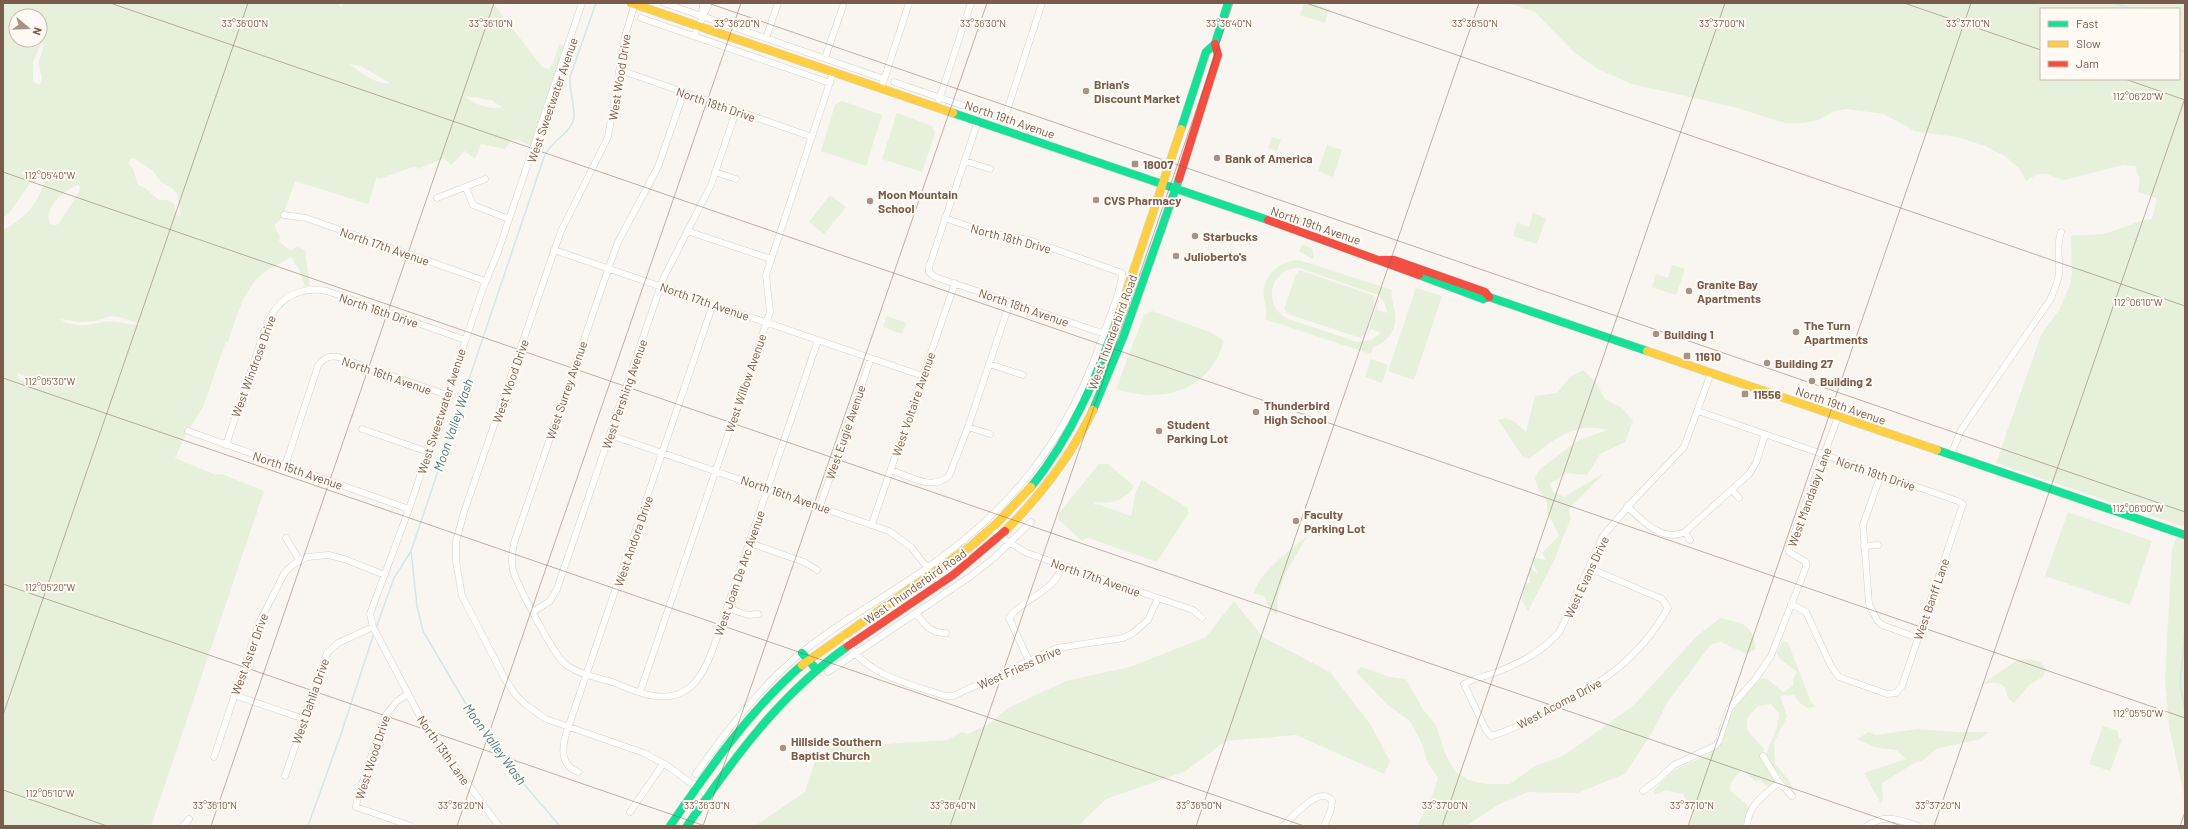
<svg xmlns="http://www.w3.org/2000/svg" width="2188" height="829" font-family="Barlow,sans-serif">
<rect width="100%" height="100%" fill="#f9f5f0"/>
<path fill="#e7f0db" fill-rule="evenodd" d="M3,3H339L341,8L343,3H493L542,67L549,69L554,61L559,44L563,45L565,48L531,146L517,139L511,141L505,149L481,144L475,159L465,151L451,165L444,158L418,169L416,166L379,179L377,177L368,204L295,181L282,218L274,225L280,237L279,241L290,251L297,247L305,250L310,286L305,287L299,269L291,257C279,264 264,270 255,281C241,297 235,323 228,342L226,341L203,407L186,434L175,458L216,475L222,474L264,491L151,826H3V229C22,223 43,198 44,179L41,177C25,182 18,205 6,216H3ZM16,16H40V40H16ZM41,44L44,45L38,64L42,78L40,84H37L33,81V62ZM349,64L361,66L390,83C378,86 359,71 349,64ZM464,96L492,100L502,107C491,111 472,103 464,96ZM134,158L153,171L161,182L172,188L177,194L181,217L177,215L174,204L167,200H159L145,188L138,185L133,169L128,163L129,160ZM78,185L80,187L79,192L59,223L55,226L50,224C42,208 66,189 78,185ZM111,316L120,317L140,324C132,326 126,323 118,322C96,319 83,333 60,319L81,322L95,321ZM18,373C31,379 45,380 58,387L21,380L17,376Z
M1304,3H1312L1329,9L1325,23L1300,15Z
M1508,3H2185V527L1996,463L2041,335L2059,310L2070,285L2072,275L2071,236L2104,234L2144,220L2152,219L2157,198L2138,192L2140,177L2137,174L2136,166L2123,165L2064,180L2046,174H2037L2026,181L2019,168L2005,156L1985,146L1957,137L1915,131L1884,114L1847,109L1834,111L1818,120L1804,123H1785L1738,108L1632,84L1596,68L1574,52L1535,12ZM2041,9H2179V79H2041Z
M842,101L882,115L866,166L821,151L835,105Z
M897,113L932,126L935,133L922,172L882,159Z
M1272,137L1281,140L1277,151L1268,148Z
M1327,145L1342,150L1333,177L1318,171Z
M830,195L846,207L824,234L809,222Z
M1533,213L1546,218L1537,244L1513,236L1517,223L1529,227Z
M1302,245L1312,248L1314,258L1312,259L1299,251Z
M1299,260L1392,290C1390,299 1394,303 1395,312C1398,328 1388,342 1373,347L1371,354L1265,319C1268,310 1265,307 1264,298C1261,276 1279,261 1299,260ZM1300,268L1378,295L1384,302L1388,313L1377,310L1379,299L1367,336L1371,329L1381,333L1371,340L1358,342L1288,319C1261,306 1270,267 1300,268Z
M1672,265L1685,269L1676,295L1652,287L1656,274L1668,278Z
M1299,270L1375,296L1374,300L1375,301L1364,336L1362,335L1361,338L1285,313L1286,310L1284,309L1296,274L1298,275Z
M1416,288L1442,296L1414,380L1388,371Z
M1152,311L1212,333L1224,341C1209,392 1163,404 1116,389L1144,315Z
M887,316L906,323L902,334L883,327Z
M1371,359L1388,365L1382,383L1365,377Z
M1583,370L1595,381L1605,399L1622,408L1633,421L1625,442L1600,454L1587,475L1566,473L1550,484L1553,492L1564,497L1604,473L1569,509L1571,518L1553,563L1528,611L1522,601L1524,586L1530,582L1529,567L1538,574L1531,557L1546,560L1542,553L1559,536L1547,510V502L1538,488L1535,478L1539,470L1577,441L1607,430C1577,420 1551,441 1529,459L1522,456L1498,420L1505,418L1515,422L1526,432L1535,396L1557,393L1570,377Z
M1099,464H1108L1134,486C1126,500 1110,505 1094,502L1096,506L1097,504L1131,516L1136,491L1142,480L1188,508V514L1157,562L1088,538L1082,541L1058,519L1059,513Z
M2068,512L2152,541L2130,605L2045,576Z
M2178,532L2185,535V800L2169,726L2165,680L2172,549Z
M1307,536L1285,574L1278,595L1277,615L1270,610L1264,596L1254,593C1259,572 1291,550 1307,536Z
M1234,601L1263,637L1330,672L1370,724L1390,761L1384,774L1296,735L1226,741L1184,772L1106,799L1078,826H755L805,792L818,752H824L829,748L947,740L962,732L967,734L989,724L1008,708L1066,681L1130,667L1206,637Z
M1720,618C1743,623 1753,624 1756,649L1746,654L1721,642L1711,644L1667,703L1653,731L1625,774L1577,793L1528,792L1498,805L1466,826H1417L1431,799L1438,778L1427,762L1423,746L1410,721L1389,706L1356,672L1361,667L1390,677L1406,679L1424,711L1436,725L1445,753L1455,771L1468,780L1485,784H1510L1535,766L1563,756L1633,706L1697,636Z
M1783,640L1788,643L1811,702L1816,707L1808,708L1800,703L1794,695L1780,696L1787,716L1774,743L1775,764L1788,779L1796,796L1766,757C1769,742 1780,727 1779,713L1771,704L1758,706L1747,718V730L1764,749L1761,758L1775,778L1774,783L1768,787L1760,780L1756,782L1742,769L1731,782L1730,790L1749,807L1745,826H1689L1693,813L1683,794L1666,790L1655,795L1653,791L1672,772L1686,764L1705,757L1717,747L1729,716L1741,698L1762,678L1767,679L1783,692L1793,686V679L1797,672L1779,658L1777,653Z
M2028,659L2039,661L2046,669L2043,677L2030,684L2014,703L2008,698C2005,679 1994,681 1979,686L2016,661Z
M2103,726L2118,731L2119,738L2122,739L2110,771L2089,764Z
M1918,729L1958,732H1989L1980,739L1936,749L1922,761L1914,763L1882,783L1883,798L1881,804L1864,773L1906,759L1896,750L1874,747L1857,739L1869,732L1876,735Z"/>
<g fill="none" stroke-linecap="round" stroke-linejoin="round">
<path stroke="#d0e8ea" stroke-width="1.5" d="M2114,3L2132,9
M2179,49L2185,53
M376,628L394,578L411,551
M2185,631L2180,684L2185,710
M308,826L341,734L374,633
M560,826L528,789L470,711L423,631L417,606L411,551L544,157C550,141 571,134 574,118C575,107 569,90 570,77L596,3"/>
<defs>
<path id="street" d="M635,3L625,36L608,137L561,231L464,512L456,542V561L462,596L505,679L515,694L526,705L546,719L644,753L666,765L708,795
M664,3L884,79
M702,16L703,3
M641,18L830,83
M694,36L709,3
M766,38L778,3
M825,58L843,6
M620,70L812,137
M894,82L1043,133
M881,89L909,3
M684,92L658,167L618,242L611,261L514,543C512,552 511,561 513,570C517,585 553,653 564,663C577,674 596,677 612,682C626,687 641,695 655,696C692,701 705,672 715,643L818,340
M939,100L971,3
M978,121L929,267V272L935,277L1123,340
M1003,123L1042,3
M965,161L990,169
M715,172L736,179
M466,188L473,205L509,219
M437,198L485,179
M284,215L306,218L485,281
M687,231L771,259
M554,250L923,376
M989,364L1023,375
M1698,411L1958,501L1963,504L1902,686L1896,693L1887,694L1839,677L1831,666L1806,612L1791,604
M968,427L990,434
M362,429L428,452
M188,431L409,509
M610,435L889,531L911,547L941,585
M226,445L267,323C279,298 299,286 327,291L465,340
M1951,455L1961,430L2050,300C2054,291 2058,283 2059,273C2060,258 2056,246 2061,232
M285,466L318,366C323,358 329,355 338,357L447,395
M891,470C909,476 932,491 949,476L968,427L1010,302
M1881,474L1863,525L1869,604L1877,620L1882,625L1918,638
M1732,490L1739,498
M820,506L871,358
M1627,506C1641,520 1663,543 1685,532L1749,474L1756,463L1765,434
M872,524L955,283
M993,529L1005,540L1027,553L1193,610L1202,618
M1685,532L1690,540
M286,538L300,561
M750,543L804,562L817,570
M1864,546L1878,545
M1589,568L1662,599L1668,608C1637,663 1594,689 1539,715C1523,723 1508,732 1491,736L1486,730L1464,684C1474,678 1484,677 1494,673C1519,664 1543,652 1560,631L1603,536L1633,501L1684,447L1711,373
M727,608L748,615L758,614
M533,612L550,601L557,589L663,279L711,185L736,111
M916,613C925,625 930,633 946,633
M842,635C865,676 904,682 945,696H953L1057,648L1123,638L1133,633L1148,620L1158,598
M1029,661L1009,618C1024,597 1056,592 1062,565
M828,672L971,576L994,558L1031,522
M640,692L770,312L766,275L833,73
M408,694L397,701L385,716L358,796L356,807L411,826
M234,695L304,719
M1763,756L1779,782L1792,796
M214,757L258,625L285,572L294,564L307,557L329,555L344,559L385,575
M578,772C560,765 562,749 566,734L713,304
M696,774C725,732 756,692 795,658C834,625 879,601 921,572C1008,513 1067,441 1101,341C1106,326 1123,287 1122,273L1029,240L985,232L945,218
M285,776L327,653L338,643L373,627
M1643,791L1655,782L1674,765L1715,746L1719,741L1729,709L1756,678L1771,656L1806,567V562L1789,552L1790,545L1838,417
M630,812L663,764
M183,826L189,819
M499,826L425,726L373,627L370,614L409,509L483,288L498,252L582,3
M1283,826C1292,818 1321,783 1332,801L1331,810L1324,826
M1747,826C1749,803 1763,797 1779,782
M1867,826C1884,813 1900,820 1918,826"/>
<path id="fast" d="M953,113L1268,220
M1181,129L1206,52L1215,44L1228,3
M1419,275L1483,299L1489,297L1647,351
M1093,410L1124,335L1179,179
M1937,450L2185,535
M1031,487C1073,435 1098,374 1120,311
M802,653L817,670
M670,826C710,768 749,711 802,665
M687,826C734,758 780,694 848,646"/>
<path id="slow" d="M631,3L953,113
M1120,311L1181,129
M1647,351L1937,450
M1005,531C1041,495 1071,456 1093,410
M802,665L971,546L996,524L1031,487"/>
<path id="jam" d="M1179,179L1218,55L1215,44
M1268,220L1419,275
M1381,260H1394L1485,292L1489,297
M848,646L953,575L1005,531"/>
</defs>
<use href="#street" stroke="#d7d1cb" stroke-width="7"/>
<use href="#fast" stroke="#d9d2cb" stroke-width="9"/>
<use href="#slow" stroke="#d9d2cb" stroke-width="9"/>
<use href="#jam" stroke="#d9d2cb" stroke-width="9"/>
<use href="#street" stroke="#fefefd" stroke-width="6"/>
<use href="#fast" stroke="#16e098" stroke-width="8"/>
<use href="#slow" stroke="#ffcf43" stroke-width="8"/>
<use href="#jam" stroke="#f24e42" stroke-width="8"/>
</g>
<path fill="none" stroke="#7a5c4d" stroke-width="1" stroke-opacity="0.45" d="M110,3L2185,718M708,3L2185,512M1306,3L2185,306M1904,3L2041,50M2125,79L2185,100M3,172L1902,826M3,378L1304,826M3,584L705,826M3,715L248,3M3,790L107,826M211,826L494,3M457,826L741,3M703,826L987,3M950,826L1233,3M1196,826L1479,3M1442,826L1725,3M1688,826L1971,3M1934,826L2185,98M2180,826L2185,812"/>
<g fill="#a69286" stroke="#fffaf3" stroke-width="1.5">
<circle cx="1086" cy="91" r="4"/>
<circle cx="1217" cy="158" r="4"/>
<rect x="1131" y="160" width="8" height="8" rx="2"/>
<circle cx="1096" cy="200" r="4"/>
<circle cx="870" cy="201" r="4"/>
<circle cx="1195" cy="236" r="4"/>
<circle cx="1176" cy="256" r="4"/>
<circle cx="1689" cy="291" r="4"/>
<circle cx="1796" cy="332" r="4"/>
<circle cx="1656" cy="334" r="4"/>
<rect x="1683" y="352" width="8" height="8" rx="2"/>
<circle cx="1767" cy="363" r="4"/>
<circle cx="1812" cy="381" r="4"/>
<rect x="1741" y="390" width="8" height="8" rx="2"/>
<circle cx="1256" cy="412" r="4"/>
<circle cx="1159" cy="431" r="4"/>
<circle cx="1296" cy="521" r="4"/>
<circle cx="783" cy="748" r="4"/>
</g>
<g text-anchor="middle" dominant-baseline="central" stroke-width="4" stroke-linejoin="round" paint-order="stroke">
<g font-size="12" fill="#7a5c4d" stroke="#fffaf3">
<text transform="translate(619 77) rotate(-81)">West Wood Drive</text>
<text transform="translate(552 100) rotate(-71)">West Sweetwater Avenue</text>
<text transform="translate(716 104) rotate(19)">North 18th Drive</text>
<text transform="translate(1010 119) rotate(19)">North 19th Avenue</text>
<text transform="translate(1316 225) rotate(19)">North 19th Avenue</text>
<text transform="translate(1011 238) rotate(15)">North 18th Drive</text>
<text transform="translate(385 246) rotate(19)">North 17th Avenue</text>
<text transform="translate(705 301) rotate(19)">North 17th Avenue</text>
<text transform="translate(1024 307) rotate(19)">North 18th Avenue</text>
<text transform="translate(379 310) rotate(19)">North 16th Drive</text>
<text transform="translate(1112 332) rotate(-70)">West Thunderbird Road</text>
<text transform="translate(253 366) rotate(-70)">West Windrose Drive</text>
<text transform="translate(387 375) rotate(19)">North 16th Avenue</text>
<text transform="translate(510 381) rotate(-71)">West Wood Drive</text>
<text transform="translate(745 383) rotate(-71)">West Willow Avenue</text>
<text transform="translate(566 390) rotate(-71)">West Surrey Avenue</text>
<text transform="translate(624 394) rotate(-71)">West Pershing Avenue</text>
<text transform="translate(913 404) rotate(-71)">West Voltaire Avenue</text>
<text transform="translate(1841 405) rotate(19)">North 19th Avenue</text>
<text transform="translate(441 411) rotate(-72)">West Sweetwater Avenue</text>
<text transform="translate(845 432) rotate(-71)">West Eugie Avenue</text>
<text transform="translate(298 470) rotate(19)">North 15th Avenue</text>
<text transform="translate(1876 473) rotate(19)">North 18th Drive</text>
<text transform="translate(786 494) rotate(19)">North 16th Avenue</text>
<text transform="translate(1809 497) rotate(-70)">West Mandalay Lane</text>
<text transform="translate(633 541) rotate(-71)">West Andora Drive</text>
<text transform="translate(739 573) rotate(-71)">West Joan De Arc Avenue</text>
<text transform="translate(1096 577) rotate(19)">North 17th Avenue</text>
<text transform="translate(1586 577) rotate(-65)">West Evans Drive</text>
<text transform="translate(915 586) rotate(-35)">West Thunderbird Road</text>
<text transform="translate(1931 599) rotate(-71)">West Banff Lane</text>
<text transform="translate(249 654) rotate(-70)">West Aster Drive</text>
<text transform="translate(1019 667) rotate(-24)">West Friess Drive</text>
<text transform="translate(310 701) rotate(-71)">West Dahlia Drive</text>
<text transform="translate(1559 703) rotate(-28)">West Acoma Drive</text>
<text transform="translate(444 750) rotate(55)">North 13th Lane</text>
<text transform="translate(372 757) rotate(-72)">West Wood Drive</text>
</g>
<g font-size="12" font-weight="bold" fill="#7a5c4d" stroke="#fffaf3" text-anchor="start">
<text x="1094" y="84">Brian's<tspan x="1094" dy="14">Discount Market</tspan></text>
<text x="1225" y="158">Bank of America</text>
<text x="1143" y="164">18007</text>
<text x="878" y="194">Moon Mountain<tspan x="878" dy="14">School</tspan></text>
<text x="1104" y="200">CVS Pharmacy</text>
<text x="1203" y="236">Starbucks</text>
<text x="1184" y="256">Julioberto's</text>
<text x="1697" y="284">Granite Bay<tspan x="1697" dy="14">Apartments</tspan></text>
<text x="1804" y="325">The Turn<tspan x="1804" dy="14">Apartments</tspan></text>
<text x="1664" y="334">Building 1</text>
<text x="1695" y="356">11610</text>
<text x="1775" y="363">Building 27</text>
<text x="1820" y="381">Building 2</text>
<text x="1753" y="394">11556</text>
<text x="1264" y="405">Thunderbird<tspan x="1264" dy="14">High School</tspan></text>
<text x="1167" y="424">Student<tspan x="1167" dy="14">Parking Lot</tspan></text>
<text x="1304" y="514">Faculty<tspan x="1304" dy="14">Parking Lot</tspan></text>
<text x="791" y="741">Hillside Southern<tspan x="791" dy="14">Baptist Church</tspan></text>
</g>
<g font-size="13" font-style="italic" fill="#437c86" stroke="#fffaf3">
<text transform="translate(453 425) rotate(-71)">Moon Valley Wash</text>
<text transform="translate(495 744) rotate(54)">Moon Valley Wash</text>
</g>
</g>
<g font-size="10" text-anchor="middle" fill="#7a5c4d" stroke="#fffaf3" stroke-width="4" stroke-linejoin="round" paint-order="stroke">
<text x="1229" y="27">33°36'40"N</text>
<text x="1722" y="27">33°37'00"N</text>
<text x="245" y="27">33°36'00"N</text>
<text x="491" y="27">33°36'10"N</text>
<text x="737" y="27">33°36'20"N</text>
<text x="983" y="27">33°36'30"N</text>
<text x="1475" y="27">33°36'50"N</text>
<text x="1968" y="27">33°37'10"N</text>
<text x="2138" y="100">112°06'20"W</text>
<text x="50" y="179">112°05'40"W</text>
<text x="2138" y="306">112°06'10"W</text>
<text x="50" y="385">112°05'30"W</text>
<text x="2138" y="512">112°06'00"W</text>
<text x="50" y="591">112°05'20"W</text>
<text x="2138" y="717">112°05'50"W</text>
<text x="50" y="797">112°05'10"W</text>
<text x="215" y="809">33°36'10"N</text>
<text x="461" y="809">33°36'20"N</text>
<text x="707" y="809">33°36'30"N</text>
<text x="953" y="809">33°36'40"N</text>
<text x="1199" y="809">33°36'50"N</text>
<text x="1445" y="809">33°37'00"N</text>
<text x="1692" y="809">33°37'10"N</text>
<text x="1938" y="809">33°37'20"N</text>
</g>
<rect width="2188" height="829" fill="none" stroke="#7a5c4d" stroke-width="8"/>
<rect x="2040" y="8" width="140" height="72" fill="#fffaf3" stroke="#cabbb1"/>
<rect x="2048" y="21" width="20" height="6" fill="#16e098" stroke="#cabbb1"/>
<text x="2076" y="28" font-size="12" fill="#7a5c4d">Fast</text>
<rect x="2048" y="41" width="20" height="6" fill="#ffcf43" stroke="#cabbb1"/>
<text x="2076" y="48" font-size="12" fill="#7a5c4d">Slow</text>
<rect x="2048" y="61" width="20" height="6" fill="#f24e42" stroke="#cabbb1"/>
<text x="2076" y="68" font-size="12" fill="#7a5c4d">Jam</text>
<g transform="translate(28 28) rotate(109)"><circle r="19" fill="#fffaf3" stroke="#cabbb1"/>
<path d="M0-3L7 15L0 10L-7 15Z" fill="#a69286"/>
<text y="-6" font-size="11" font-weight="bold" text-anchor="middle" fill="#7a5c4d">N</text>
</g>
</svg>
